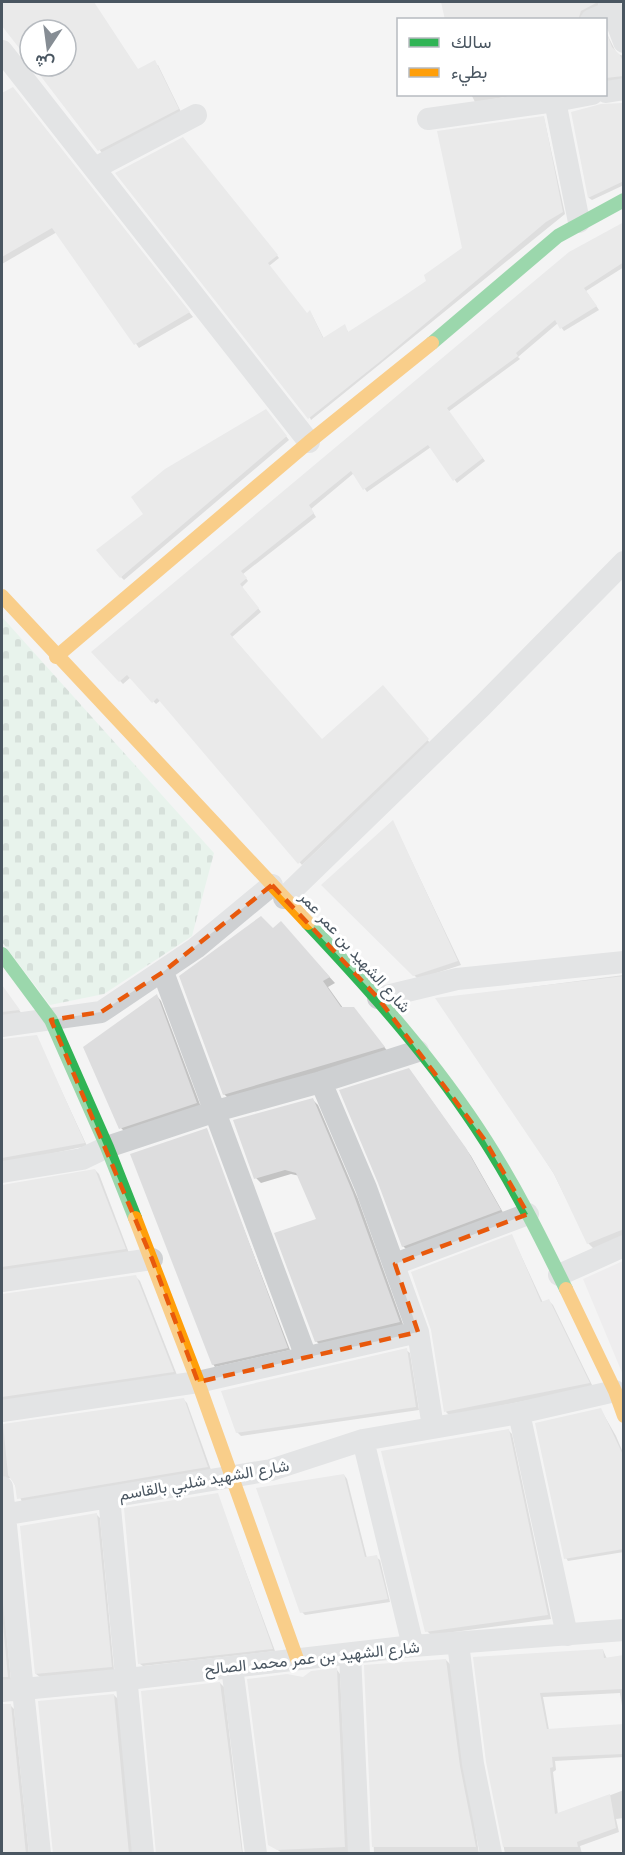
<svg xmlns="http://www.w3.org/2000/svg" width="625" height="1855" font-family="Montserrat,Vazirmatn,sans-serif">
<defs>
<pattern id="cemetery-stones" width="16" height="16" patternUnits="userSpaceOnUse" patternTransform="scale(1.5)"><rect width="16" height="16" fill="#d9f2e3"/><path d="M2 7V4a2 2 0 0 1 4 0v3zM10 15v-3a2 2 0 0 1 4 0v3z" fill="#b2c7bb"/></pattern>
</defs>
<rect width="100%" height="100%" fill="#f4f4f4"/>
<path fill="#e6e5e6" d="M623,1261V1375L583,1279Z"/>
<path fill="url(#cemetery-stones)" d="M2,617L214,853L192,936L104,994L50,1005L2,942Z"/>
<path fill="#0003" d="M2,2H93L138,70L158,65L181,112L102,153L35,66H66V30H30V43L2,15Z
M442,2H599L598,6L582,20H447Z
M606,32L617,54L624,56V80L606,82Z
M13,89L17,93L193,317L139,348L57,232L2,264V94Z
M471,94H523L475,102Z
M624,103V185L592,200L589,198L573,113Z
M544,118L565,214L311,420L185,141L279,258L269,266L307,315L310,312L312,315L324,339L344,326L349,333L428,282L463,249Z
M624,223V267L586,291L599,310L564,331L558,323L518,357L520,359L448,412L485,461L457,483L431,447L367,492L354,473L311,509L316,517L243,574L248,581L242,587L261,612L232,637L322,741L383,687L430,743L302,865L161,700L156,704L131,677L123,684L93,652Z
M269,414L289,440L124,580L121,577Z
M393,822L461,965L418,979L323,885Z
M286,929L335,983L328,987L343,1008L359,1015L389,1053L230,1100L224,1094L273,930Z
M624,975V1241L597,1252L588,1243L554,1174L490,1074L437,999Z
M2,986L22,1014L2,1018Z
M157,996L161,1001L201,1107L125,1132L121,1128Z
M36,1036L87,1146L2,1164V1040Z
M414,1076L471,1156L505,1216L409,1252L403,1246Z
M313,1100L318,1105L358,1199L404,1327L321,1346L316,1341L318,1220L300,1176L291,1174L261,1183L256,1178Z
M206,1130L290,1350L215,1367L213,1364Z
M95,1170L99,1174L129,1253L2,1273V1186Z
M512,1236L543,1303L549,1301L553,1305L593,1387L450,1416L446,1412Z
M136,1277L140,1281L177,1375L2,1403V1295Z
M406,1350L410,1353L419,1410L241,1436L237,1432Z
M183,1399L187,1403L211,1470L22,1502L12,1478L2,1479V1425Z
M601,1410L616,1436L624,1455V1552L568,1561L566,1558Z
M508,1430L512,1434L551,1619L431,1635L427,1631Z
M344,1475L347,1479L367,1558L376,1557L380,1560L390,1602L305,1615L302,1612Z
M217,1494L275,1651L143,1666L140,1664Z
M96,1514L100,1518L114,1670L40,1677L36,1674Z
M2,1586L11,1681L2,1683Z
M603,1650L607,1659L624,1656V1718L620,1693L543,1697L549,1730L624,1725V1757L555,1761L556,1770L553,1772L558,1815L624,1790V1818L616,1819L619,1832L580,1846L582,1854H505L488,1762L475,1658Z
M446,1660L450,1664L479,1854H374L366,1667Z
M337,1670L340,1674L349,1854H283L270,1844L303,1678Z
M220,1683L224,1687L243,1854H158Z
M114,1695L118,1699L133,1854H55Z
M2,1705H10L14,1709L29,1854H2Z"/>
<path fill="#ddddde" d="M2,2H94L138,69L155,60L179,109L98,151L33,66H66V30H30V62L2,26Z
M441,2H596V3L581,11L578,20H445Z
M606,31L612,47L620,55L624,63V76L606,78Z
M13,87L190,312L134,345L52,228L2,257V93Z
M624,103V181L588,198L571,112L601,104Z
M544,116L563,212L546,222L382,360L308,419L115,173L183,137L278,255L268,263L307,313L310,310L323,338L345,324L348,332L401,298L426,281L424,275L462,248L437,131Z
M624,222V262L584,288L597,306L560,329L555,320L516,353L518,356L447,408L483,458L453,481L428,445L363,490L351,471L309,505L314,513L241,571L247,578L240,584L259,608L230,634L322,739L383,685L429,739L298,864L157,698L152,703L127,675L119,682L91,652L569,252Z
M266,409L287,436L120,578L96,550L143,514L131,497L165,469Z
M393,820L458,961L413,976L321,885Z
M261,916L273,928L281,921L330,977L323,981L341,1007H354L385,1047L223,1095L179,976Z
M624,976V1229L587,1244L554,1174L435,998Z
M2,985L20,1010L2,1012Z
M157,994L197,1103L119,1129L83,1047Z
M37,1035L85,1143L2,1158V1039Z
M409,1068L466,1148L501,1210L402,1247L378,1183L339,1090Z
M313,1098L353,1193L400,1322L315,1342L274,1233L316,1219L296,1173L285,1170L254,1179L233,1120Z
M207,1128L288,1348L212,1365L130,1154Z
M95,1169L126,1249L2,1267V1185Z
M512,1234L541,1302L549,1299L590,1383L444,1412L431,1330L411,1272Z
M136,1275L174,1372L2,1397V1294Z
M407,1348L416,1407L236,1433L221,1391Z
M184,1398L208,1467L17,1499L15,1485L8,1475L3,1424Z
M601,1408L624,1457V1549L564,1559L535,1423Z
M509,1429L548,1615L425,1632L381,1451Z
M344,1474L365,1557L377,1555L388,1599L300,1613L256,1488Z
M218,1493L273,1649L138,1664L124,1508Z
M97,1513L112,1667L35,1674L20,1526Z
M2,1613L8,1677H2Z
M603,1649L604,1658L624,1655V1689L540,1693L547,1729L624,1724V1754L552,1757L553,1767L550,1768L555,1814L610,1794L616,1828L577,1842L578,1847H503L486,1762L473,1657Z
M446,1659L460,1766L476,1847H372L364,1665Z
M337,1668L345,1847L277,1850L268,1845L247,1679L287,1674L303,1677L311,1671Z
M220,1682L242,1852L156,1854L141,1691Z
M114,1694L129,1854H53L38,1701Z
M2,1704H11L26,1854H2Z"/>
<g fill="none" stroke-linecap="round" stroke-linejoin="round">
<path stroke="#ced0d2" stroke-width="22" d="M609,2L624,42
M591,20L612,11
M2,51L309,442
M606,92L624,89
M555,101L592,94
M428,119L555,101L579,222
M95,168L196,115
M284,898L482,706L624,562
M163,972L306,1357
M378,998L457,979L624,962
M2,1026L101,1012L196,948L272,885
M321,1082L366,1188L418,1332L433,1427
M2,1172L82,1159L107,1147L216,1111L321,1082L418,1051
M395,1264L528,1214
M559,1275L624,1246
M2,1281L152,1259
M2,1411L198,1382L418,1332
M519,1413L567,1635
M363,1440L413,1646
M2,1487L40,1854
M109,1497L143,1854
M2,1515L271,1470L363,1440L519,1413L615,1391
M458,1643L473,1764L491,1854
M350,1654L359,1854
M232,1667L256,1854
M2,1691L128,1679L413,1646L624,1630"/>
<path stroke="#30b455" stroke-width="14" d="M432,343L558,236L624,200
M308,923C372,991 435,1061 486,1141C516,1188 541,1238 566,1289
M2,954L51,1020L107,1147L135,1218"/>
<path stroke="#ff9f0a" stroke-width="14" d="M2,596L308,923
M56,657L309,442L432,343
M135,1218L198,1382L297,1659
M566,1289L615,1391L624,1416"/>
</g>
<path d="M0 0H625V1855H0ZM272,885L378,998L484,1139L528,1214L395,1264L418,1332L198,1382L152,1259L51,1020L101,1012L163,972Z" fill="#f4f4f4" fill-opacity=".55" fill-rule="evenodd"/>
<path fill="none" stroke="#e8590c" stroke-width="4.5" stroke-dasharray="12 8" stroke-linejoin="round" d="M272,885L378,998L484,1139L528,1214L395,1264L418,1332L198,1382L152,1259L51,1020L101,1012L163,972Z"/>
<g text-anchor="middle" dominant-baseline="central" stroke-width="6" stroke-linejoin="round" paint-order="stroke">
<g font-size="16" fill="#4a5661" stroke="#fff">
<text transform="translate(355 952) rotate(48)">شارع الشهيد بن عمر عمر</text>
<text transform="translate(204 1480) rotate(-10)">شارع الشهيد شلبي بالقاسم</text>
<text transform="translate(312 1658) rotate(-6)">شارع الشهيد بن عمر محمد الصالح</text>
</g>
</g>
<rect width="625" height="1855" fill="none" stroke="#4a5661" stroke-width="6"/>
<rect x="397" y="18" width="210" height="78" fill="#ffffff" stroke="#b7bbc0" stroke-width="1.5"/>
<rect x="409" y="38" width="30" height="9" fill="#30b455" stroke="#b7bbc0" stroke-width="1.5"/>
<text x="451" y="48" font-size="18" fill="#4a5661">سالك</text>
<rect x="409" y="68" width="30" height="9" fill="#ff9f0a" stroke="#b7bbc0" stroke-width="1.5"/>
<text x="451" y="78" font-size="18" fill="#4a5661">بطيء</text>
<g transform="translate(48 48) rotate(193)"><circle r="28" fill="#ffffff" stroke="#b7bbc0" stroke-width="1.5"/>
<path d="M0-4.5L10 22L0 15L-10 22Z" fill="#868d94"/>
<text y="-9" font-size="16" font-weight="bold" text-anchor="middle" fill="#4a5661">ش</text>
</g>
</svg>
